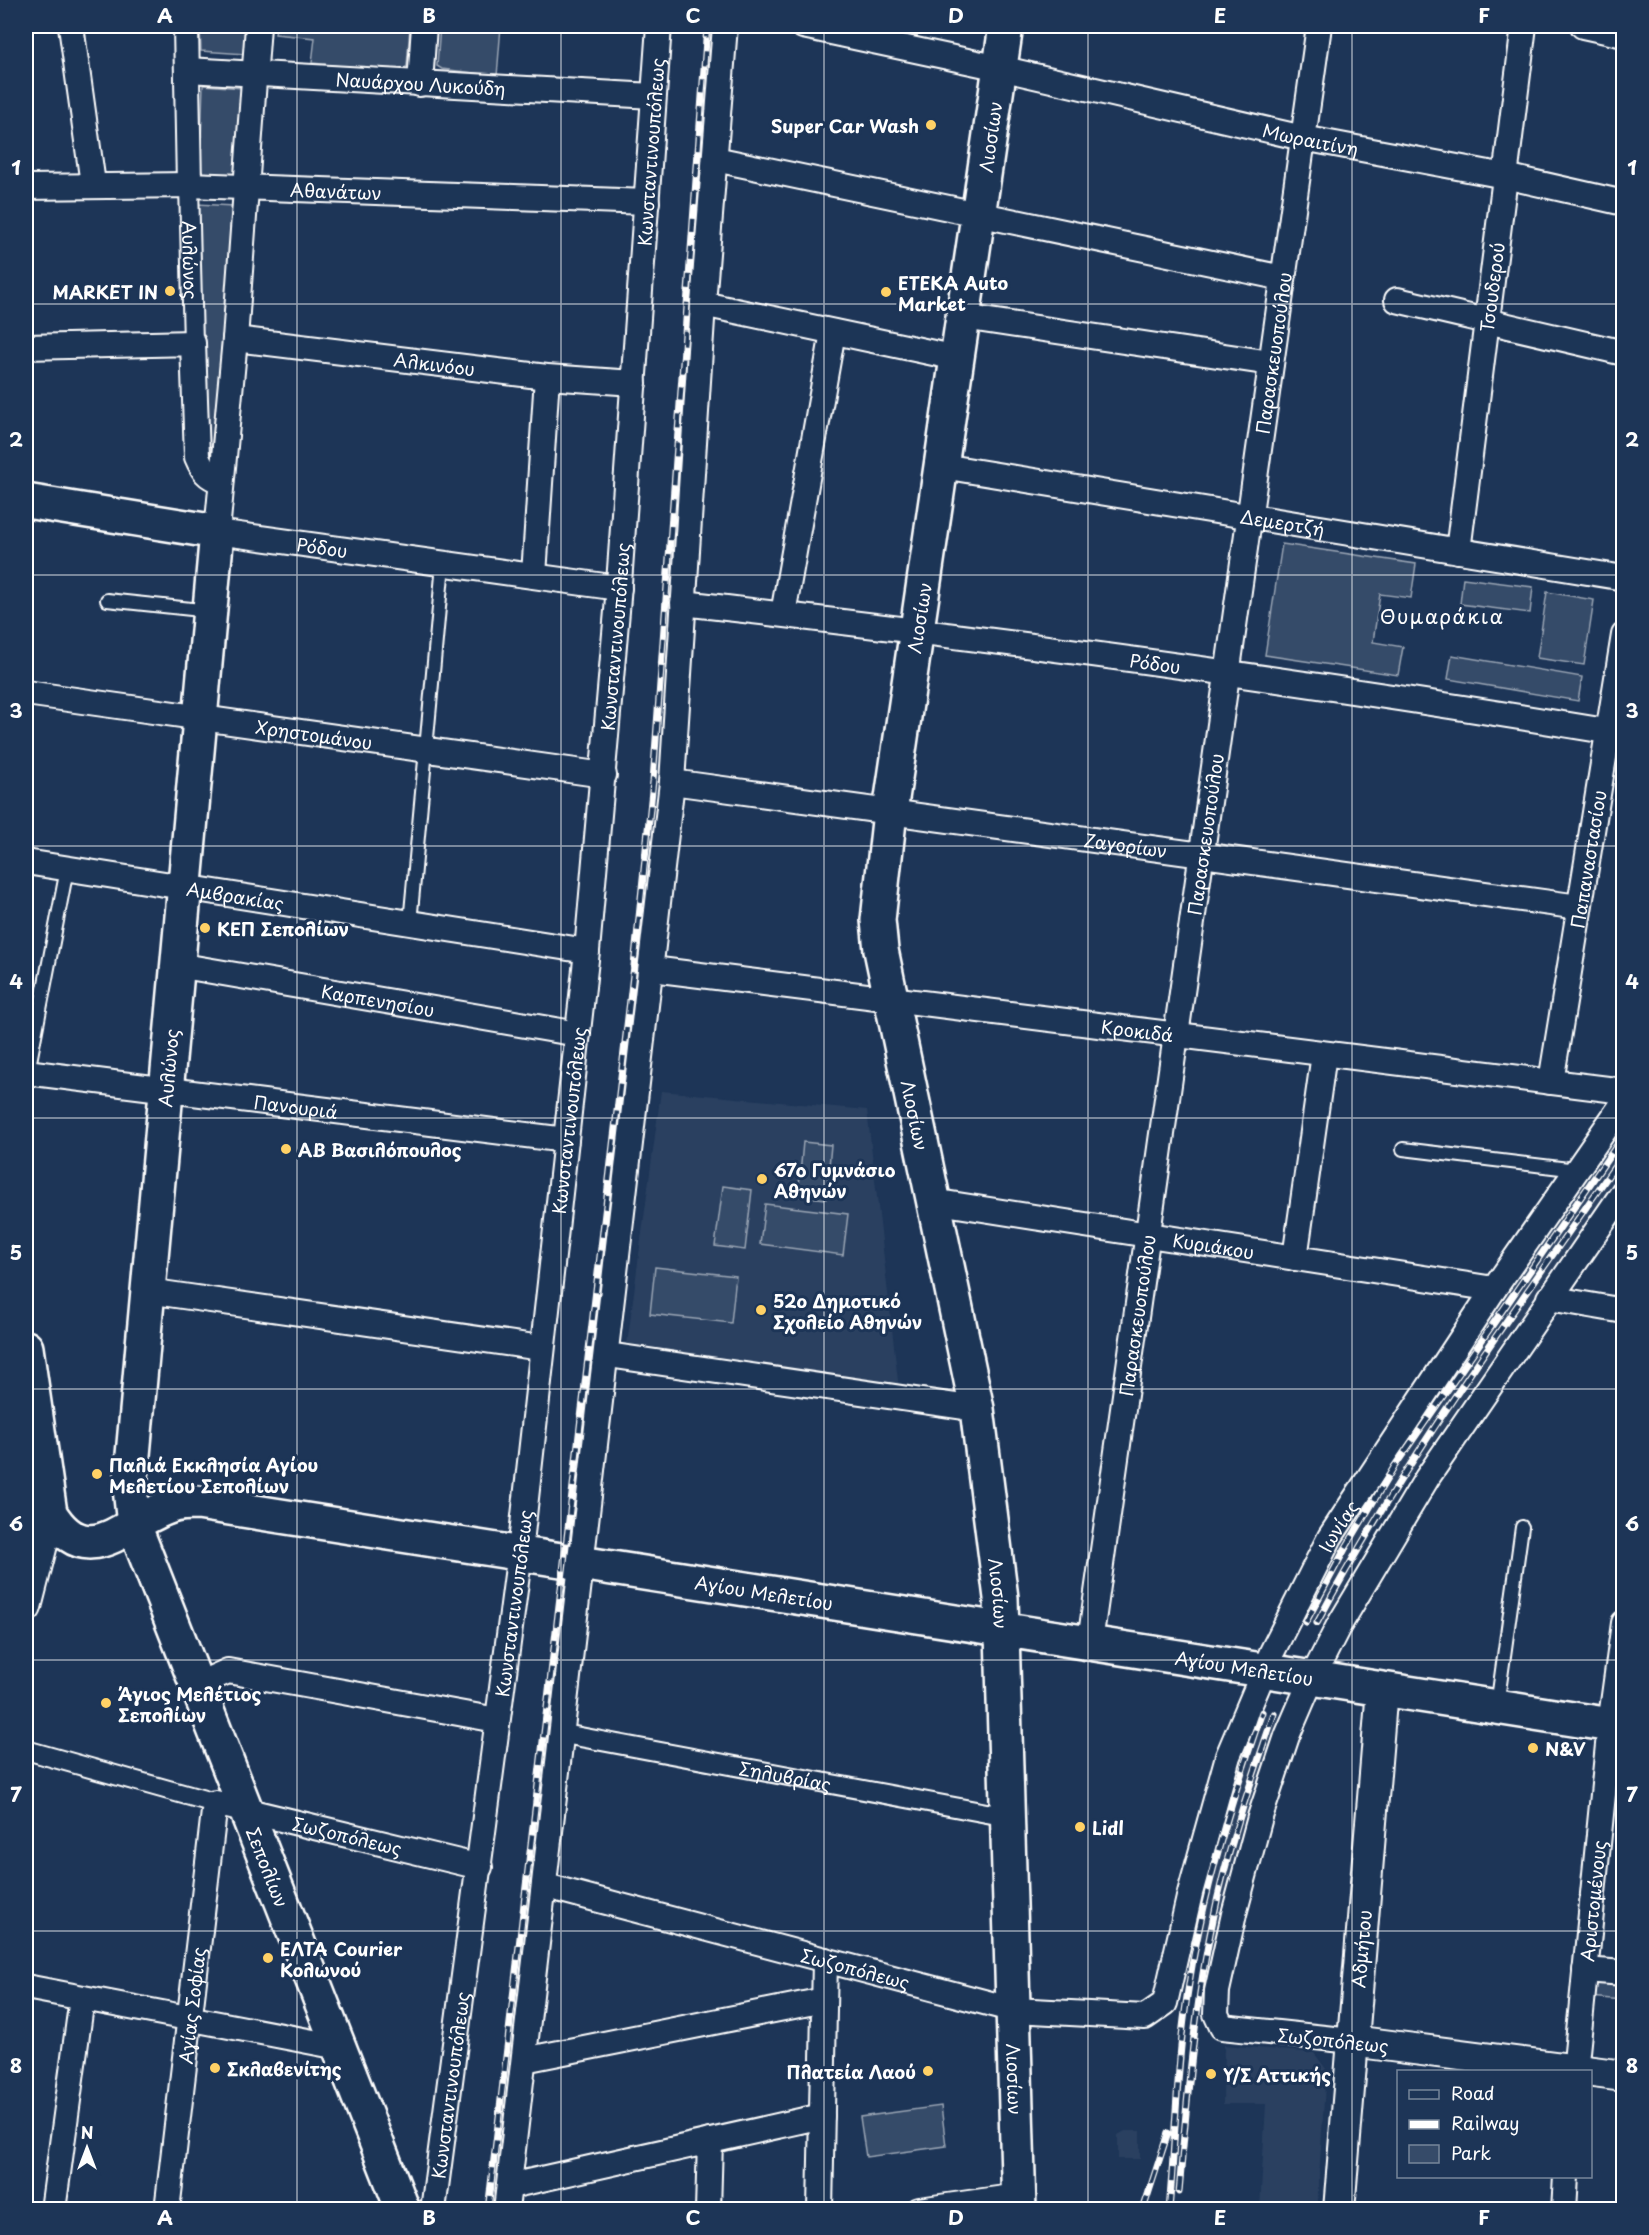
<svg xmlns="http://www.w3.org/2000/svg" width="1649" height="2235" font-family="'Playpen Sans',sans-serif">
<rect width="100%" height="100%" fill="#1d3557"/>
<filter id="ink" filterUnits="userSpaceOnUse"><feTurbulence type="fractalNoise" baseFrequency=".0167" numOctaves="2"/><feDisplacementMap in="SourceGraphic" scale="12" xChannelSelector="R" yChannelSelector="G"/><feConvolveMatrix kernelMatrix="1 2 1 2 8 2 1 2 1" color-interpolation-filters="sRGB"/></filter>
<g filter="url(#ink)">
<path fill="#2a4161" d="M661,1091L867,1110L899,1390L626,1352Z
M1623,1121V1168L1396,1496L1359,1558L1325,1625L1298,1620L1344,1529Z
M1254,1711L1285,1716L1251,1802L1231,1878L1219,1944L1190,1938L1202,1873Z
M1224,2045L1314,2053L1326,2069L1317,2209H1260L1266,2104H1223Z
M1125,2131H1140V2159H1118V2135Z"/>
<path fill="#364b69" stroke="#9aa5b4" stroke-width="1.5" d="M200,26H248L246,54L201,51Z
M276,26H410L407,66L399,72L312,63L315,38L275,34Z
M440,26H501L497,76L442,69L437,66Z
M203,85L243,88L240,178L200,175Z
M196,204L234,206L212,455L209,454L200,346Z
M1282,544L1416,564L1411,598L1380,594L1373,642L1403,647L1398,675L1265,655Z
M1463,578L1533,587L1530,613L1460,604Z
M1547,592L1594,600L1584,665L1537,658Z
M1452,655L1582,677L1578,701L1448,679Z
M803,1142L831,1145L826,1199L798,1196Z
M723,1186L752,1190L745,1250L715,1246Z
M765,1204L848,1214L843,1255L760,1244Z
M655,1267L736,1276L731,1323L650,1314Z
M1590,1974L1623,1977V2000L1589,1997Z
M941,2106L946,2146L866,2157L860,2117Z"/>
<g fill="none" stroke-linecap="round" stroke-linejoin="round">
<defs>
<path id="service" d="M107,600L210,611
M410,923L443,564
M28,1072L67,869
M1403,1149L1577,1170
M1497,1706L1522,1527"/>
<g id="pedestrian">
<path id="s1" d="M189,185L193,343"/>
<path id="s2" d="M564,1734L1008,1817"/>
<path d="M26,1750L215,1803"/>
</g>
<g id="minor">
<path d="M71,26L93,184"/>
<path d="M186,26L189,185"/>
<path id="s3" d="M258,26L235,339L217,532L619,588"/>
<path id="s4" d="M803,26L1000,68L1303,138L1505,176L1624,203"/>
<path d="M1583,26L1624,35"/>
<path id="s5" d="M187,70L653,96"/>
<path d="M420,84L424,26"/>
<path d="M715,159L1283,278"/>
<path id="s6" d="M26,187L189,185L647,202"/>
<path d="M1397,300L1624,353"/>
<path d="M703,304L957,358"/>
<path d="M963,317L1271,363"/>
<path id="s7" d="M235,339L547,377L634,383"/>
<path d="M26,347L193,343L197,457C203,471 207,477 221,481"/>
<path id="s8" d="M942,466L1624,578"/>
<path id="s9" d="M1458,551L1524,26"/>
<path d="M534,575L547,377"/>
<path id="s10" d="M683,603C998,639 1311,682 1624,734"/>
<path d="M783,614L833,332"/>
<path id="s11" d="M26,693L604,775"/>
<path id="s12" d="M672,782L1579,907"/>
<path id="s13" d="M26,862L587,951"/>
<path id="s14" d="M177,965L578,1034"/>
<path id="s15" d="M652,969L1624,1091"/>
<path id="s16" d="M26,1072L566,1140"/>
<path id="s17" d="M1551,1082L1624,635"/>
<path id="s18" d="M932,1201L1494,1289"/>
<path d="M1295,1258L1324,1054"/>
<path d="M148,1291L541,1348"/>
<path d="M1549,1298L1624,1311"/>
<path d="M608,1355L977,1409"/>
<path id="s19" d="M1090,1642L1319,26"/>
<path d="M197,1685L228,1671L497,1720"/>
<path id="s20" d="M546,1886L1014,2010L1145,2017L1165,2003L1190,1893L1228,1756L1272,1652L1330,1537L1494,1289L1624,1102"/>
<path d="M1585,1970L1624,1973"/>
<path d="M26,1987L339,2047"/>
<path d="M1352,2041L1222,2027L1216,2014L1217,1991L1234,1914L1260,1817L1287,1736L1312,1678L1338,1627L1427,1478L1624,1191"/>
<path d="M524,2060L824,2000"/>
<path id="s21" d="M1575,2072L1610,1725L1624,1623"/>
<path d="M510,2186L822,2116"/>
<path d="M53,2210L82,1998"/>
<path id="s22" d="M167,2210L215,1803L480,1867"/>
<path id="s23" d="M433,2210L520,1552L587,951L617,611L659,26"/>
<path d="M506,2210L672,782L703,304L725,26"/>
<path d="M708,2210L710,2141"/>
<path d="M820,2210L825,1960"/>
<path d="M919,2210L1019,2196"/>
<path d="M1564,2210L1566,2176"/>
</g>
<g id="tertiary">
<path d="M26,1607L50,1513"/>
<path d="M1352,2041L1624,2076"/>
<path id="s24" d="M1339,2210L1382,1689"/>
</g>
<g id="secondary">
<path id="s25" d="M1006,26L890,812L878,920L881,950L977,1409L1001,1598L1019,2210"/>
<path id="s26" d="M26,501L217,532L130,1488L134,1525L403,2210"/>
<path id="s27" d="M26,1348L50,1513C88,1575 126,1520 171,1506C180,1503 189,1503 198,1503L1624,1727"/>
</g>
</defs>
<use href="#service" stroke="#fff" stroke-width="16"/>
<use href="#pedestrian" stroke="#fff" stroke-width="22"/>
<use href="#minor" stroke="#fff" stroke-width="28"/>
<use href="#tertiary" stroke="#fff" stroke-width="34"/>
<use href="#secondary" stroke="#fff" stroke-width="38"/>
<use href="#service" stroke="#1d3557" stroke-width="12"/>
<use href="#pedestrian" stroke="#1d3557" stroke-width="18"/>
<use href="#minor" stroke="#1d3557" stroke-width="24"/>
<use href="#tertiary" stroke="#1d3557" stroke-width="30"/>
<use href="#secondary" stroke="#1d3557" stroke-width="33"/>
<defs>
<path id="rail" d="M1306,1622L1345,1549L1394,1467L1624,1135
M1317,1623C1405,1458 1517,1307 1624,1153
M1179,2192C1187,2101 1194,2009 1213,1920C1227,1849 1251,1782 1274,1714
M488,2210L634,966L653,781L707,26
M1143,2210L1168,2133
M1169,2210C1175,2146 1176,2082 1184,2019C1197,1913 1227,1813 1262,1712"/>
</defs>
<use href="#rail" stroke="#fff" stroke-width="7"/>
<use href="#rail" stroke="#1d3557" stroke-width="4.5" stroke-dasharray="14" stroke-linecap="butt"/>
</g>
</g>
<path fill="none" stroke="#fff" stroke-width="1.5" stroke-opacity="0.55" d="M297,26V2210M561,26V2210M824,26V2210M1088,26V2210M1352,26V2210M26,304H1624M26,575H1624M26,846H1624M26,1118H1624M26,1389H1624M26,1660H1624M26,1931H1624"/>
<g fill="#ffd166" stroke="#1d3557" stroke-width="2">
<circle cx="931" cy="125" r="6"/>
<circle cx="170" cy="291" r="6"/>
<circle cx="886" cy="292" r="6"/>
<circle cx="205" cy="928" r="6"/>
<circle cx="286" cy="1149" r="6"/>
<circle cx="762" cy="1179" r="6"/>
<circle cx="761" cy="1310" r="6"/>
<circle cx="97" cy="1474" r="6"/>
<circle cx="106" cy="1703" r="6"/>
<circle cx="1533" cy="1748" r="6"/>
<circle cx="1080" cy="1827" r="6"/>
<circle cx="268" cy="1958" r="6"/>
<circle cx="215" cy="2068" r="6"/>
<circle cx="928" cy="2071" r="6"/>
<circle cx="1211" cy="2074" r="6"/>
</g>
<g text-anchor="middle" dominant-baseline="central" stroke-width="6" stroke-linejoin="round" paint-order="stroke">
<g font-size="18" fill="#fff" stroke="#1d3557">
<text stroke="none"><textPath href="#s5" startOffset="234">Ναυάρχου Λυκούδη</textPath></text>
<text transform="translate(990 137) rotate(-82)">Λιοσίων</text>
<text stroke="none"><textPath href="#s4" startOffset="520">Μωραιτίνη</textPath></text>
<text stroke="none"><textPath href="#s23" startOffset="2070">Κωνσταντινουπόλεως</textPath></text>
<text stroke="none"><textPath href="#s6" startOffset="310">Αθανάτων</textPath></text>
<text stroke="none"><textPath href="#s1" startOffset="75">Αυλώνος</textPath></text>
<text stroke="none"><textPath href="#s9" startOffset="266">Τσουδερού</textPath></text>
<text stroke="none"><textPath href="#s19" startOffset="1302">Παρασκευοπούλου</textPath></text>
<text stroke="none"><textPath href="#s7" startOffset="201">Αλκινόου</textPath></text>
<text stroke="none"><textPath href="#s8" startOffset="345">Δεμερτζή</textPath></text>
<text stroke="none"><textPath href="#s3" startOffset="614">Ρόδου</textPath></text>
<text transform="translate(919 618) rotate(-81)">Λιοσίων</text>
<text stroke="none"><textPath href="#s23" startOffset="1584">Κωνσταντινουπόλεως</textPath></text>
<text stroke="none"><textPath href="#s10" startOffset="476">Ρόδου</textPath></text>
<text stroke="none"><textPath href="#s11" startOffset="291">Χρηστομάνου</textPath></text>
<text stroke="none"><textPath href="#s19" startOffset="816">Παρασκευοπούλου</textPath></text>
<text stroke="none"><textPath href="#s12" startOffset="458">Ζαγορίων</textPath></text>
<text stroke="none"><textPath href="#s17" startOffset="226">Παπαναστασίου</textPath></text>
<text stroke="none"><textPath href="#s13" startOffset="212">Αμβρακίας</textPath></text>
<text stroke="none"><textPath href="#s14" startOffset="204">Καρπενησίου</textPath></text>
<text stroke="none"><textPath href="#s15" startOffset="489">Κροκιδά</textPath></text>
<text transform="translate(168 1068) rotate(-85)">Αυλώνος</text>
<text stroke="none"><textPath href="#s16" startOffset="272">Πανουριά</textPath></text>
<text stroke="none"><textPath href="#s25" startOffset="1102">Λιοσίων</textPath></text>
<text stroke="none"><textPath href="#s23" startOffset="1098">Κωνσταντινουπόλεως</textPath></text>
<text stroke="none"><textPath href="#s18" startOffset="285">Κυριάκου</textPath></text>
<text stroke="none"><textPath href="#s19" startOffset="330">Παρασκευοπούλου</textPath></text>
<text stroke="none"><textPath href="#s20" startOffset="1150">Ιωνίας</textPath></text>
<text stroke="none"><textPath href="#s27" startOffset="908">Αγίου Μελετίου</textPath></text>
<text stroke="none"><textPath href="#s25" startOffset="1588">Λιοσίων</textPath></text>
<text stroke="none"><textPath href="#s23" startOffset="612">Κωνσταντινουπόλεως</textPath></text>
<text stroke="none"><textPath href="#s27" startOffset="1394">Αγίου Μελετίου</textPath></text>
<text stroke="none"><textPath href="#s2" startOffset="225">Σηλυβρίας</textPath></text>
<text stroke="none"><textPath href="#s22" startOffset="546">Σωζοπόλεως</textPath></text>
<text stroke="none"><textPath href="#s26" startOffset="1558">Σεπολίων</textPath></text>
<text stroke="none"><textPath href="#s21" startOffset="172">Αριστομένους</textPath></text>
<text stroke="none"><textPath href="#s24" startOffset="262">Αδμήτου</textPath></text>
<text stroke="none"><textPath href="#s20" startOffset="320">Σωζοπόλεως</textPath></text>
<text stroke="none"><textPath href="#s22" startOffset="206">Αγίας Σοφίας</textPath></text>
<text transform="translate(1333 2040) rotate(6)">Σωζοπόλεως</text>
<text stroke="none"><textPath href="#s25" startOffset="2074">Λιοσίων</textPath></text>
<text stroke="none"><textPath href="#s23" startOffset="126">Κωνσταντινουπόλεως</textPath></text>
</g>
<g font-size="18" font-weight="bold" fill="#fff" stroke="#1d3557" text-anchor="start">
<text x="919" y="125" text-anchor="end">Super Car Wash</text>
<text x="898" y="282">ETEKA Auto<tspan x="898" dy="21">Market</tspan></text>
<text x="158" y="291" text-anchor="end">MARKET IN</text>
<text x="217" y="928">ΚΕΠ Σεπολίων</text>
<text x="298" y="1149">ΑΒ Βασιλόπουλος</text>
<text x="774" y="1169">67ο Γυμνάσιο<tspan x="774" dy="21">Αθηνών</tspan></text>
<text x="773" y="1300">52ο Δημοτικό<tspan x="773" dy="21">Σχολείο Αθηνών</tspan></text>
<text x="109" y="1464">Παλιά Εκκλησία Αγίου<tspan x="109" dy="21">Μελετίου Σεπολίων</tspan></text>
<text x="118" y="1693">Άγιος Μελέτιος<tspan x="118" dy="21">Σεπολίων</tspan></text>
<text x="1545" y="1748">N&amp;V</text>
<text x="1092" y="1827">Lidl</text>
<text x="280" y="1948">ΕΛΤΑ Courier<tspan x="280" dy="21">Κολωνού</tspan></text>
<text x="227" y="2068">Σκλαβενίτης</text>
<text x="916" y="2071" text-anchor="end">Πλατεία Λαού</text>
<text x="1223" y="2074">Υ/Σ Αττικής</text>
</g>
<g font-size="20" letter-spacing="1.5" fill="#fff" stroke="#1d3557">
<text x="1442" y="616">Θυμαράκια</text>
</g>
</g>
<rect width="1649" height="2235" fill="none" stroke="#1d3557" stroke-width="66"/>
<rect x="1397" y="2070" width="195" height="108" fill="#1d3557" stroke="#77869a" stroke-width="1.5"/>
<rect x="1409" y="2090" width="30" height="9" fill="#1d3557" stroke="#77869a" stroke-width="1.5"/>
<text x="1451" y="2100" font-size="18" fill="#ffffff">Road</text>
<rect x="1409" y="2120" width="30" height="9" fill="#ffffff" stroke="#77869a" stroke-width="1.5"/>
<text x="1451" y="2130" font-size="18" fill="#ffffff">Railway</text>
<rect x="1409" y="2145" width="30" height="18" fill="#364b69" stroke="#77869a" stroke-width="1.5"/>
<text x="1451" y="2160" font-size="18" fill="#ffffff">Park</text>
<g transform="translate(87 2148)" stroke="#1d3557" stroke-width="4.5" paint-order="stroke">
<path d="M0-4.5L10 22L0 15L-10 22Z" fill="#ffffff"/>
<text y="-9" font-size="16" font-weight="bold" text-anchor="middle" fill="#ffffff">N</text>
</g>
<rect x="33" y="33" width="1583" height="2169" fill="none" stroke="#fff" stroke-width="2"/>
<g font-size="20" text-anchor="middle" font-weight="bold" fill="#fff">
<text x="165" y="23">A</text>
<text x="429" y="23">B</text>
<text x="693" y="23">C</text>
<text x="956" y="23">D</text>
<text x="1220" y="23">E</text>
<text x="1484" y="23">F</text>
<text x="16" y="175">1</text>
<text x="1632" y="175">1</text>
<text x="16" y="447">2</text>
<text x="1632" y="447">2</text>
<text x="16" y="718">3</text>
<text x="1632" y="718">3</text>
<text x="16" y="989">4</text>
<text x="1632" y="989">4</text>
<text x="16" y="1260">5</text>
<text x="1632" y="1260">5</text>
<text x="16" y="1531">6</text>
<text x="1632" y="1531">6</text>
<text x="16" y="1802">7</text>
<text x="1632" y="1802">7</text>
<text x="16" y="2073">8</text>
<text x="1632" y="2073">8</text>
<text x="165" y="2225">A</text>
<text x="429" y="2225">B</text>
<text x="693" y="2225">C</text>
<text x="956" y="2225">D</text>
<text x="1220" y="2225">E</text>
<text x="1484" y="2225">F</text>
</g>
</svg>
